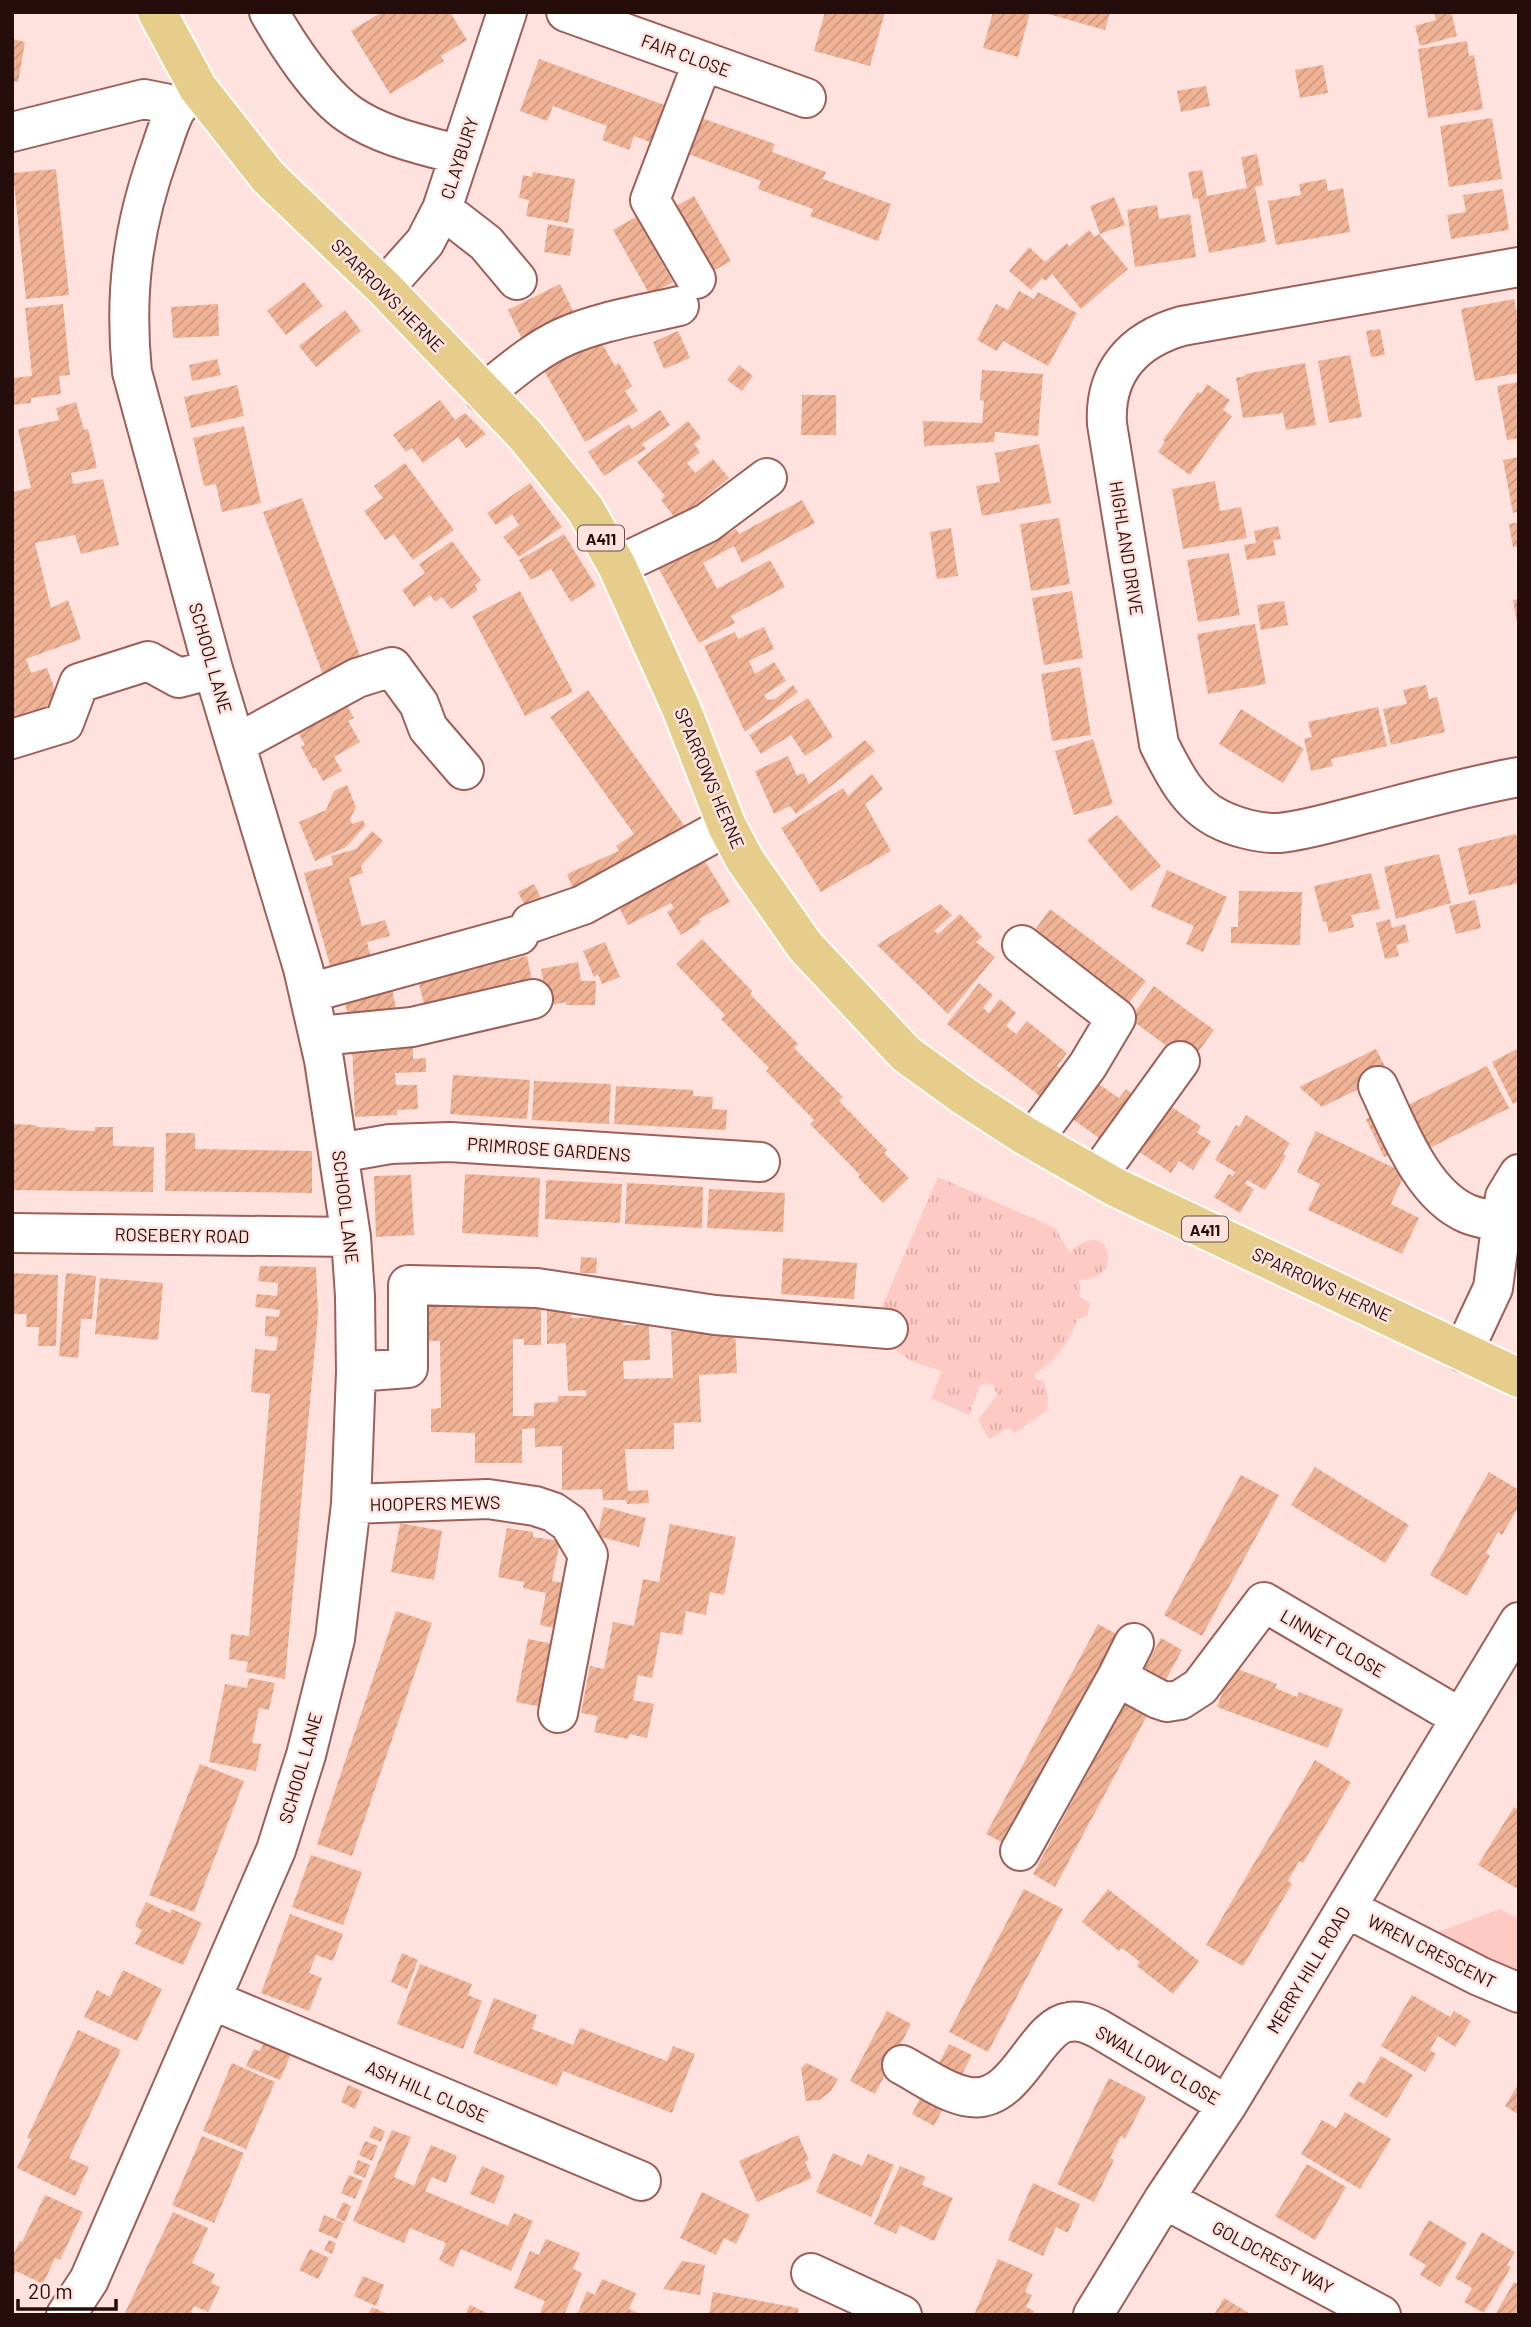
<svg xmlns="http://www.w3.org/2000/svg" width="1531" height="2327" font-family="Barlow,sans-serif">
<defs>
<pattern id="park-tufts" width="24" height="20" patternUnits="userSpaceOnUse" patternTransform="scale(1.75)"><rect width="24" height="20" fill="#fecac3"/><path d="M3 7l-1-3M5 7V3M7 7l1-3M15 17l-1-3M17 17v-4M19 17l1-3" fill="none" stroke="#daaca6"/></pattern>
<pattern id="building-hatch" width="6" height="6" patternUnits="userSpaceOnUse" patternTransform="scale(1.75)"><rect width="6" height="6" fill="#f0b396"/><path d="M-1 1l2-2M0 6l6-6M5 7l2-2" fill="none" stroke="#ce9980"/></pattern>
</defs>
<rect width="100%" height="100%" fill="#ffe2de"/>
<path fill="#fecac3" d="M1500,1909L1519,1919V1978L1430,1935Z"/>
<path fill="url(#park-tufts)" d="M938,1177L1055,1228L1069,1252C1076,1247 1084,1240 1094,1240C1108,1241 1112,1261 1104,1270C1098,1278 1088,1279 1079,1280L1080,1297L1090,1303L1087,1316L1077,1319C1070,1344 1055,1360 1034,1375L1037,1380L1044,1381L1048,1398L1047,1410L1015,1433L1008,1428L989,1439L978,1420L997,1395L993,1384L980,1385L969,1415L931,1398L942,1371L911,1361L871,1332Z"/>
<path fill="url(#building-hatch)" d="M382,12H450L467,40L441,56L444,61L390,94L351,31Z
M825,12H885L870,66L814,51Z
M993,12H1030L1018,57L983,48Z
M1041,12H1110L1105,30Z
M1434,12H1451L1457,36L1420,46L1415,26L1436,20Z
M12,39L25,42L18,82L12,81Z
M1467,41L1469,56L1474,55L1483,109L1428,118L1418,49Z
M539,59L675,109L661,146L634,136L629,150L602,140L607,126L553,106L547,121L520,111Z
M1323,65L1328,93L1300,98L1295,70Z
M1206,86L1210,106L1181,112L1177,91Z
M693,115L775,144L772,152L826,172L823,179L891,204L878,241L810,216L813,209L758,189L761,181L680,151Z
M1492,118L1502,179L1449,187L1440,126Z
M1257,154L1263,185L1255,187L1266,242L1209,253L1198,198L1193,199L1188,172L1202,170L1207,196L1247,188L1241,157Z
M56,169L69,295L26,299L13,173Z
M533,172L575,179L568,223L526,216L529,200L519,198L523,175L532,177Z
M1326,179L1328,191L1343,188L1350,232L1276,245L1268,201L1301,195L1299,184Z
M1503,189L1509,230L1451,239L1447,215L1466,212L1463,195Z
M694,196L731,261L708,274L671,209Z
M1114,197L1125,225L1100,234L1090,206Z
M1157,205L1159,219L1190,214L1196,257L1135,267L1127,210Z
M636,217L673,282L650,295L613,230Z
M548,224L574,229L570,256L544,252Z
M1089,230L1095,237L1099,234L1128,269L1081,309L1052,274L1046,281L1042,278L1031,290L1009,271L1029,247L1045,262L1067,243L1069,247Z
M304,282L323,306L286,335L267,311Z
M560,284L576,317L524,343L508,310Z
M1019,291L1034,299L1038,292L1077,313L1048,366L1003,341L997,351L977,340L996,304L1008,310Z
M1514,299L1519,323V373L1475,381L1461,309Z
M63,304L70,375L59,376L61,394L31,398V403L12,405V378L32,376L25,308Z
M218,304L219,336L173,338L171,307Z
M345,310L361,331L316,367L299,346Z
M1380,329L1385,355L1371,357L1366,331Z
M678,331L690,358L664,369L653,342Z
M597,335L615,366L619,363L632,386L625,391L638,411L585,442L539,362Z
M1350,355L1362,417L1329,423L1318,361Z
M217,359L221,375L192,381L189,365Z
M1305,363L1316,425L1286,430L1283,413L1243,418L1236,378L1245,376V374Z
M739,365L753,376L742,391L727,380Z
M982,370L1043,374L1038,436L995,432L994,442L924,446L923,421L982,423L984,401L980,400Z
M1519,382V438L1507,440L1497,386Z
M1207,384L1230,400L1223,410L1232,416L1190,475L1158,452L1165,442L1163,440L1198,392L1201,394Z
M237,385L244,416L191,428L184,397Z
M802,395H836V435H801Z
M440,400L455,420L465,413L486,434L466,448L458,437L423,463L412,448L406,452L393,435Z
M76,402L84,430L88,429L97,468L71,473L73,484L103,479L119,545L81,554L75,535L35,543L51,608L68,600L81,639L26,659L31,673L47,668L60,704L41,710L44,717L12,728V492L31,488L18,429L59,420L56,408Z
M660,410L670,425L642,444L646,449L604,476L588,452L629,424L632,429Z
M688,421L701,438L694,444L700,452L687,463L695,473L713,459L729,478L701,501L706,509L683,528L661,500L665,496L637,462Z
M244,426L261,503L222,512L216,484L204,486L193,438Z
M1039,444L1051,503L982,516L976,486L1000,482L995,453Z
M1519,457V511L1513,513L1503,460Z
M405,463L454,530L413,560L394,534L385,540L364,511L383,498L374,486Z
M1215,481L1220,511L1241,507L1247,538L1183,549L1172,489Z
M530,483L562,527L519,557L503,537L519,525L512,514L496,525L487,513Z
M302,498L362,661L323,675L263,512Z
M802,500L815,523L742,563L734,546L703,563L717,589L770,560L785,587L731,616L735,623L699,643L653,558L713,526L720,538L736,529L739,534Z
M1059,518L1070,584L1031,591L1020,524Z
M1519,522V546L1513,547L1509,524Z
M1278,526L1281,539L1273,540L1276,555L1247,560L1244,545L1256,543L1254,531Z
M951,528L958,576L937,579L930,532Z
M564,534L596,586L571,602L551,569L531,580L519,560Z
M452,541L481,580L475,585L478,590L451,609L442,597L435,602L430,595L414,607L402,590L425,573L419,564Z
M1229,553L1240,615L1198,622L1187,560Z
M520,591L573,692L525,716L472,616Z
M1072,591L1083,658L1044,665L1032,598Z
M1519,599V623H1517L1513,600Z
M1284,601L1288,625L1261,630L1257,605Z
M1255,624L1266,684L1208,694L1197,634Z
M764,627L774,649L749,661L755,674L774,662L786,681L764,695L767,700L775,699L793,685L798,692L745,732L704,646L735,632L738,639Z
M1080,667L1091,735L1052,741L1041,674Z
M1426,685L1429,699L1437,697L1445,732L1391,745L1383,709L1407,704L1403,690Z
M588,690L691,835L577,898L567,874L619,851L616,846L634,834L550,717Z
M342,697L354,718L348,721L360,742L334,757L342,771L323,781L315,767L313,769L301,747L305,745L293,724Z
M808,698L833,737L805,756L791,735L761,754L749,735Z
M1378,707L1387,746L1331,759L1333,766L1311,771L1304,739L1312,737L1308,722Z
M1241,709L1304,749L1283,783L1219,744Z
M1093,739L1113,804L1074,815L1055,751Z
M865,740L875,751L796,814L790,806L774,814L755,771L788,756L797,776L804,773L809,784Z
M872,774L883,789L865,804L891,851L821,892L781,828L843,788L848,796Z
M347,785L356,807L350,819L352,824L363,820L365,826L346,847L315,861L299,822L326,810L334,791Z
M1117,815L1161,866L1131,891L1087,840Z
M372,831L383,841L361,866L363,873L349,878L362,926L385,920L390,936L367,942L371,958L331,969L304,873L333,865L331,856L356,849Z
M1516,834L1519,846V883L1469,895L1458,848Z
M1439,854L1451,903L1396,919L1384,867Z
M701,855L730,902L699,919L701,922L681,935L667,912L674,908L671,903L628,925L616,901Z
M1167,870L1227,897L1203,952L1186,944L1194,926L1151,907Z
M1371,873L1380,909L1351,915L1354,927L1329,933L1326,921L1323,922L1314,886Z
M534,884L544,904L528,912L518,892Z
M1239,891L1302,892L1300,945L1231,943V927H1238Z
M1475,900L1481,928L1456,934L1449,906Z
M940,904L952,915L934,931L938,934L960,914L982,937L976,942L995,957L948,1014L877,945Z
M1050,909L1146,981L1127,1005L1032,934Z
M1390,919L1392,928L1405,924L1409,942L1396,945L1399,956L1385,959L1376,923Z
M702,939L752,991L750,994L798,1044L794,1048L843,1097L839,1101L887,1150L884,1153L909,1178L883,1203L858,1177L860,1175L810,1124L814,1120L766,1071L769,1068L721,1019L725,1015L676,964Z
M605,942L620,977L602,984L598,974L594,977L583,951Z
M509,951L510,960L527,956L532,980L426,1013L416,971Z
M578,962L581,981H596L595,1005H566V1002L548,1006L541,969Z
M390,979L397,1013L350,1024L342,989Z
M979,983L993,995L983,1008L989,1013L1000,999L1016,1013L1006,1026L1012,1031L1016,1034L1027,1021L1067,1053L1057,1066L1061,1069L1070,1057L1050,1104L947,1024Z
M1154,986L1214,1030L1190,1063L1130,1019Z
M413,1040V1059L426,1058V1072L395,1073L396,1085H417L418,1109L397,1110V1115L355,1117L352,1042Z
M1519,1048V1101L1513,1104L1492,1062Z
M1376,1049L1389,1074L1322,1107L1299,1087Z
M1487,1066L1509,1108L1422,1152L1400,1109Z
M453,1075L530,1080L527,1119L450,1114Z
M1090,1078L1119,1098L1126,1089L1142,1101L1109,1145L1064,1113Z
M534,1081L611,1084L609,1124L532,1120Z
M616,1086L693,1090V1096L713,1097L712,1109L727,1110L726,1130L614,1124Z
M1165,1103L1201,1126L1197,1133L1211,1141L1193,1170L1179,1161L1171,1173L1135,1149Z
M1383,1111L1401,1150L1384,1157L1366,1119Z
M1246,1115L1290,1143L1283,1154L1286,1156L1265,1190L1247,1180L1245,1184L1254,1189L1240,1213L1214,1197L1229,1174L1233,1176L1235,1172L1215,1160L1236,1125L1239,1127Z
M12,1124L36,1125V1127L66,1128L65,1130L95,1131V1127H113V1146L154,1147L153,1192L12,1190Z
M1316,1131L1405,1173L1391,1204L1419,1218L1402,1254L1308,1210L1320,1184L1297,1172Z
M166,1133H195V1149L312,1151V1193L165,1191Z
M465,1174L540,1178L538,1237L462,1233Z
M411,1175L414,1235L376,1237L374,1176Z
M546,1180L622,1184L620,1223L545,1219Z
M627,1183L703,1187L702,1228L625,1224Z
M709,1189L785,1193L783,1232L707,1228Z
M581,1257L597,1258L596,1273H580Z
M783,1258L857,1263L854,1299L781,1294Z
M260,1266L316,1267L318,1314L285,1679L246,1672L248,1662L229,1659L231,1634L249,1636L270,1394L251,1392L255,1349L276,1351L278,1337L265,1336V1326L266,1316L279,1317L280,1310L255,1307L257,1294L277,1296L278,1283L258,1281Z
M12,1273L58,1275L56,1346H38L39,1327H26L27,1314H12Z
M66,1273L96,1276L92,1319H81L78,1358L59,1356Z
M100,1278L163,1283L158,1340L95,1334Z
M427,1303H541V1345H524V1339H513V1416H534V1403L558,1402V1396H586V1390L568,1391L566,1343L547,1344V1307L571,1306V1318H624L623,1325H649L650,1360L623,1361L624,1379L673,1378L671,1331L735,1329L737,1373L699,1375L701,1422L674,1423V1449H625L628,1491L648,1490L649,1503L627,1504L626,1500H603L602,1489L562,1490V1446L535,1447V1428L522,1429V1463H475V1433L431,1432V1409L441,1408L440,1341H427Z
M1315,1467L1409,1525L1385,1563L1291,1505Z
M1489,1472L1519,1490V1506L1502,1535L1498,1532L1486,1553L1490,1556L1467,1596L1430,1575Z
M1241,1475L1279,1495L1202,1636L1164,1615Z
M604,1507L646,1518L639,1547L597,1536Z
M400,1523L442,1531L434,1580L391,1572Z
M670,1524L736,1537L724,1595L710,1592L706,1615L686,1611L682,1635L661,1632L652,1678L638,1675L633,1700L654,1704L647,1738L629,1734L628,1739L594,1732L598,1716L581,1713L590,1666L604,1669L613,1622L634,1626L643,1579L659,1582Z
M507,1528L533,1532V1537L560,1541L552,1581L564,1583L556,1628L540,1625L546,1593L523,1588L524,1582L498,1577Z
M396,1611L432,1623L352,1856L317,1844Z
M1098,1624L1120,1636L1007,1845L986,1834Z
M1161,1638L1182,1650L1162,1687L1141,1675Z
M528,1639L553,1644L542,1707L516,1702Z
M1232,1667L1277,1684L1275,1688L1297,1697L1299,1692L1343,1709L1328,1748L1217,1707Z
M249,1678L275,1683L269,1710L259,1708L256,1724L252,1743L261,1744L256,1771L209,1762L225,1684L247,1688Z
M1128,1698L1150,1710L1055,1887L1033,1874Z
M1315,1760L1351,1782L1303,1863L1299,1861L1288,1881L1292,1884L1243,1966L1206,1945Z
M200,1764L244,1781L194,1912L149,1895Z
M1514,1807L1519,1810V1884L1516,1888L1478,1865Z
M311,1855L362,1872L343,1925L292,1907Z
M1024,1889L1063,1909L988,2052L949,2032Z
M1108,1889L1199,1961L1173,1994L1137,1966L1140,1962L1122,1948L1119,1951L1082,1922Z
M146,1902L170,1913L172,1909L202,1923L183,1965L135,1944L142,1930L135,1926Z
M290,1914L343,1934L333,1961L316,1955L309,1973L322,1978L309,2011L261,1993Z
M402,1953L418,1960L407,1989L391,1982Z
M420,1964L472,1984L468,1995L482,2001L463,2049L397,2024Z
M123,1970L162,1989L137,2041L84,2017L97,1990L110,1997Z
M1412,1995L1450,2017L1454,2011L1471,2021L1455,2047L1438,2036L1430,2050L1436,2054L1425,2072L1381,2046Z
M494,1998L537,2015L532,2029L573,2045L580,2028L667,2061L673,2046L695,2054L672,2113L563,2071L557,2086L473,2053Z
M887,2011L911,2024L875,2094L850,2081Z
M78,2030L121,2050L69,2158L89,2167L75,2196L17,2168L31,2139L27,2138Z
M264,2042L291,2054L280,2080L246,2066L254,2049L260,2051Z
M949,2044L972,2055L959,2080L936,2069Z
M1381,2056L1413,2075L1387,2118L1349,2096L1358,2081L1364,2084Z
M232,2063L275,2082L246,2149L203,2131Z
M807,2063L838,2079L831,2091L819,2100L806,2101L801,2068Z
M1109,2078L1146,2097L1125,2139L1121,2136L1110,2158L1114,2160L1094,2202L1057,2184Z
M1519,2083V2115L1505,2106Z
M348,2085L362,2091L355,2109L341,2102Z
M925,2089L947,2101L934,2126L912,2114Z
M1345,2112L1391,2139L1360,2189L1301,2154L1322,2120L1336,2128Z
M374,2126L385,2131L381,2142L369,2137Z
M392,2130L411,2137L394,2177L414,2186L431,2145L457,2156L446,2183L432,2177L425,2191L508,2226L514,2213L533,2221L511,2271L461,2249L453,2267L439,2260L446,2243L410,2228L404,2243L353,2221Z
M798,2135L809,2160L805,2162L812,2178L757,2202L739,2161Z
M202,2136L244,2153L214,2223L172,2205Z
M365,2141L378,2146L372,2161L359,2155Z
M833,2153L862,2166L868,2154L894,2165L871,2217L816,2192Z
M358,2160L370,2165L365,2178L353,2173Z
M1307,2164L1346,2187L1315,2240L1275,2216Z
M482,2166L505,2176L494,2204L470,2194Z
M900,2166L926,2177L922,2185L953,2198L934,2241L900,2225L896,2234L874,2224Z
M349,2175L363,2181L355,2199L341,2193Z
M1033,2183L1080,2204L1068,2233L1056,2227L1043,2256L1008,2240Z
M702,2192L750,2215L736,2244L724,2238L716,2255L680,2238Z
M45,2195L83,2212L60,2260L55,2258L43,2284L16,2271L12,2279V2253H14L20,2241L22,2242Z
M343,2202L351,2206L345,2222L336,2218Z
M173,2212L208,2228L192,2263L215,2274L211,2283L220,2287L208,2312L194,2306L191,2312L198,2315H124Z
M324,2215L344,2223L337,2239L318,2231Z
M1429,2220L1467,2243L1440,2287L1420,2275L1426,2265L1409,2255Z
M1482,2232L1515,2252L1507,2265L1511,2267L1484,2313L1464,2302L1472,2288L1455,2278Z
M546,2239L580,2253L573,2269L582,2273L564,2315H539L545,2301L514,2288L530,2251L539,2255Z
M329,2240L336,2243L332,2254L324,2250Z
M310,2249L329,2258L318,2279L299,2270Z
M998,2259L1033,2274L1025,2292L1032,2295L1026,2307L1034,2311L1033,2315H974Z
M682,2261L705,2265L700,2295L663,2289Z
M363,2276L384,2285L376,2306L354,2296Z
M602,2279L636,2293L629,2309L642,2315H577L587,2291L595,2295Z
M1514,2282L1519,2285V2315H1495Z
M713,2292L798,2308V2315H709Z
M1224,2298L1252,2315H1214Z
M470,2305L491,2315H465Z
M372,2307L390,2315H368Z"/>
<g fill="none" stroke-linecap="round" stroke-linejoin="round">
<defs>
<path id="minor" d="M269,12C287,44 319,93 349,114C380,136 423,145 460,155
M566,12L806,98
M12,132L144,99L179,106
M442,209L486,243L517,280
M1519,267L1182,326C1133,340 1104,372 1107,424L1159,744C1173,772 1188,803 1217,818C1234,827 1260,834 1279,833C1309,830 1339,820 1368,813C1418,800 1468,786 1519,777
M696,279L650,200L703,61
M384,288L425,242L442,209L507,12
M484,393C509,373 535,350 564,337C600,321 641,315 679,306
M617,566L707,523L767,478
M12,739L64,723L79,683L148,661L179,678L213,669
M236,744L357,678L392,667L419,704L428,728L464,770
M531,923L583,905L727,826
M1022,945L1116,1018L1088,1065L1033,1140
M309,993L519,935
M319,1036L412,1027L533,999
M1378,1086C1398,1128 1422,1195 1468,1214C1478,1218 1490,1220 1500,1222
M339,1153L390,1144L450,1142L760,1162
M1097,1176L1180,1061
M12,1233L351,1237
M1463,1352L1493,1288L1505,1197L1519,1174
M356,1372L408,1368V1285L537,1288L715,1315L888,1329
M351,1504L488,1499L535,1506L553,1512L569,1523L588,1555L558,1713
M1115,1681L1134,1643
M1020,1851L1117,1677L1158,1699L1167,1702L1180,1700L1200,1687L1264,1602L1461,1718
M1346,1908L1479,1976L1519,1993
M212,2000L641,2181
M902,2065C923,2076 947,2094 970,2097C1017,2104 1035,2026 1069,2022C1080,2020 1089,2024 1099,2029L1227,2105
M1164,2199L1381,2315
M811,2273L902,2315
M66,2315L89,2280L276,1850L306,1755L335,1639L351,1504L356,1372L355,1296L351,1237L324,1060L303,968L213,669L132,372C124,292 133,226 160,151C165,137 170,118 178,106C183,99 192,94 198,88
M1093,2315L1164,2199L1227,2105L1519,1622"/>
<path id="major" d="M157,12L198,88L268,177L384,288L525,435L585,509L617,566L681,708L727,826L745,860L805,946L906,1054L964,1096L1024,1135L1115,1187L1519,1378"/>
</defs>
<use href="#minor" stroke="#9d5f58" stroke-width="42"/>
<use href="#major" stroke="#fff" stroke-width="42"/>
<use href="#minor" stroke="#fff" stroke-width="38"/>
<use href="#major" stroke="#e6cd8b" stroke-width="38"/>
</g>
<g text-anchor="middle" dominant-baseline="central" stroke-width="5" stroke-linejoin="round" paint-order="stroke">
<g fill="#ffe2de" stroke="#664d4a" stroke-width="2">
<rect x="578" y="525.5" width="46" height="25" rx="5"/>
<rect x="1182" y="1216.5" width="46" height="25" rx="5"/>
</g>
<g font-size="16" font-weight="bold" fill="#240d0b">
<text x="601" y="538">A411</text>
<text x="1205" y="1229">A411</text>
</g>
<g font-size="18" fill="#240d0b" stroke="#ffe2de">
<text transform="translate(686 55) rotate(20)">FAIR CLOSE</text>
<text transform="translate(459 158) rotate(-72)">CLAYBURY</text>
<text transform="translate(388 295) rotate(45)">SPARROWS HERNE</text>
<text transform="translate(1127 548) rotate(81)">HIGHLAND DRIVE</text>
<text transform="translate(211 658) rotate(74)">SCHOOL LANE</text>
<text transform="translate(710 778) rotate(67)">SPARROWS HERNE</text>
<text transform="translate(549 1149) rotate(4)">PRIMROSE GARDENS</text>
<text transform="translate(346 1207) rotate(83)">SCHOOL LANE</text>
<text transform="translate(182 1235) rotate(1)">ROSEBERY ROAD</text>
<text transform="translate(1322 1284) rotate(25)">SPARROWS HERNE</text>
<text transform="translate(435 1503) rotate(-1)">HOOPERS MEWS</text>
<text transform="translate(1333 1643) rotate(30)">LINNET CLOSE</text>
<text transform="translate(300 1768) rotate(-74)">SCHOOL LANE</text>
<text transform="translate(1432 1951) rotate(27)">WREN CRESCENT</text>
<text transform="translate(1308 1970) rotate(-59)">MERRY HILL ROAD</text>
<text transform="translate(1158 2065) rotate(30)">SWALLOW CLOSE</text>
<text transform="translate(427 2091) rotate(23)">ASH HILL CLOSE</text>
<text transform="translate(1273 2257) rotate(28)">GOLDCREST WAY</text>
</g>
</g>
<rect width="1531" height="2327" fill="none" stroke="#240d0b" stroke-width="28"/>
<path d="M18 2299v10h98v-10" fill="none" stroke="#240d0b" stroke-width="3.5"/>
<text x="28" y="2299" font-size="21" fill="#240d0b" stroke="#ffe2de" stroke-width="5" paint-order="stroke">20 m</text>
</svg>
